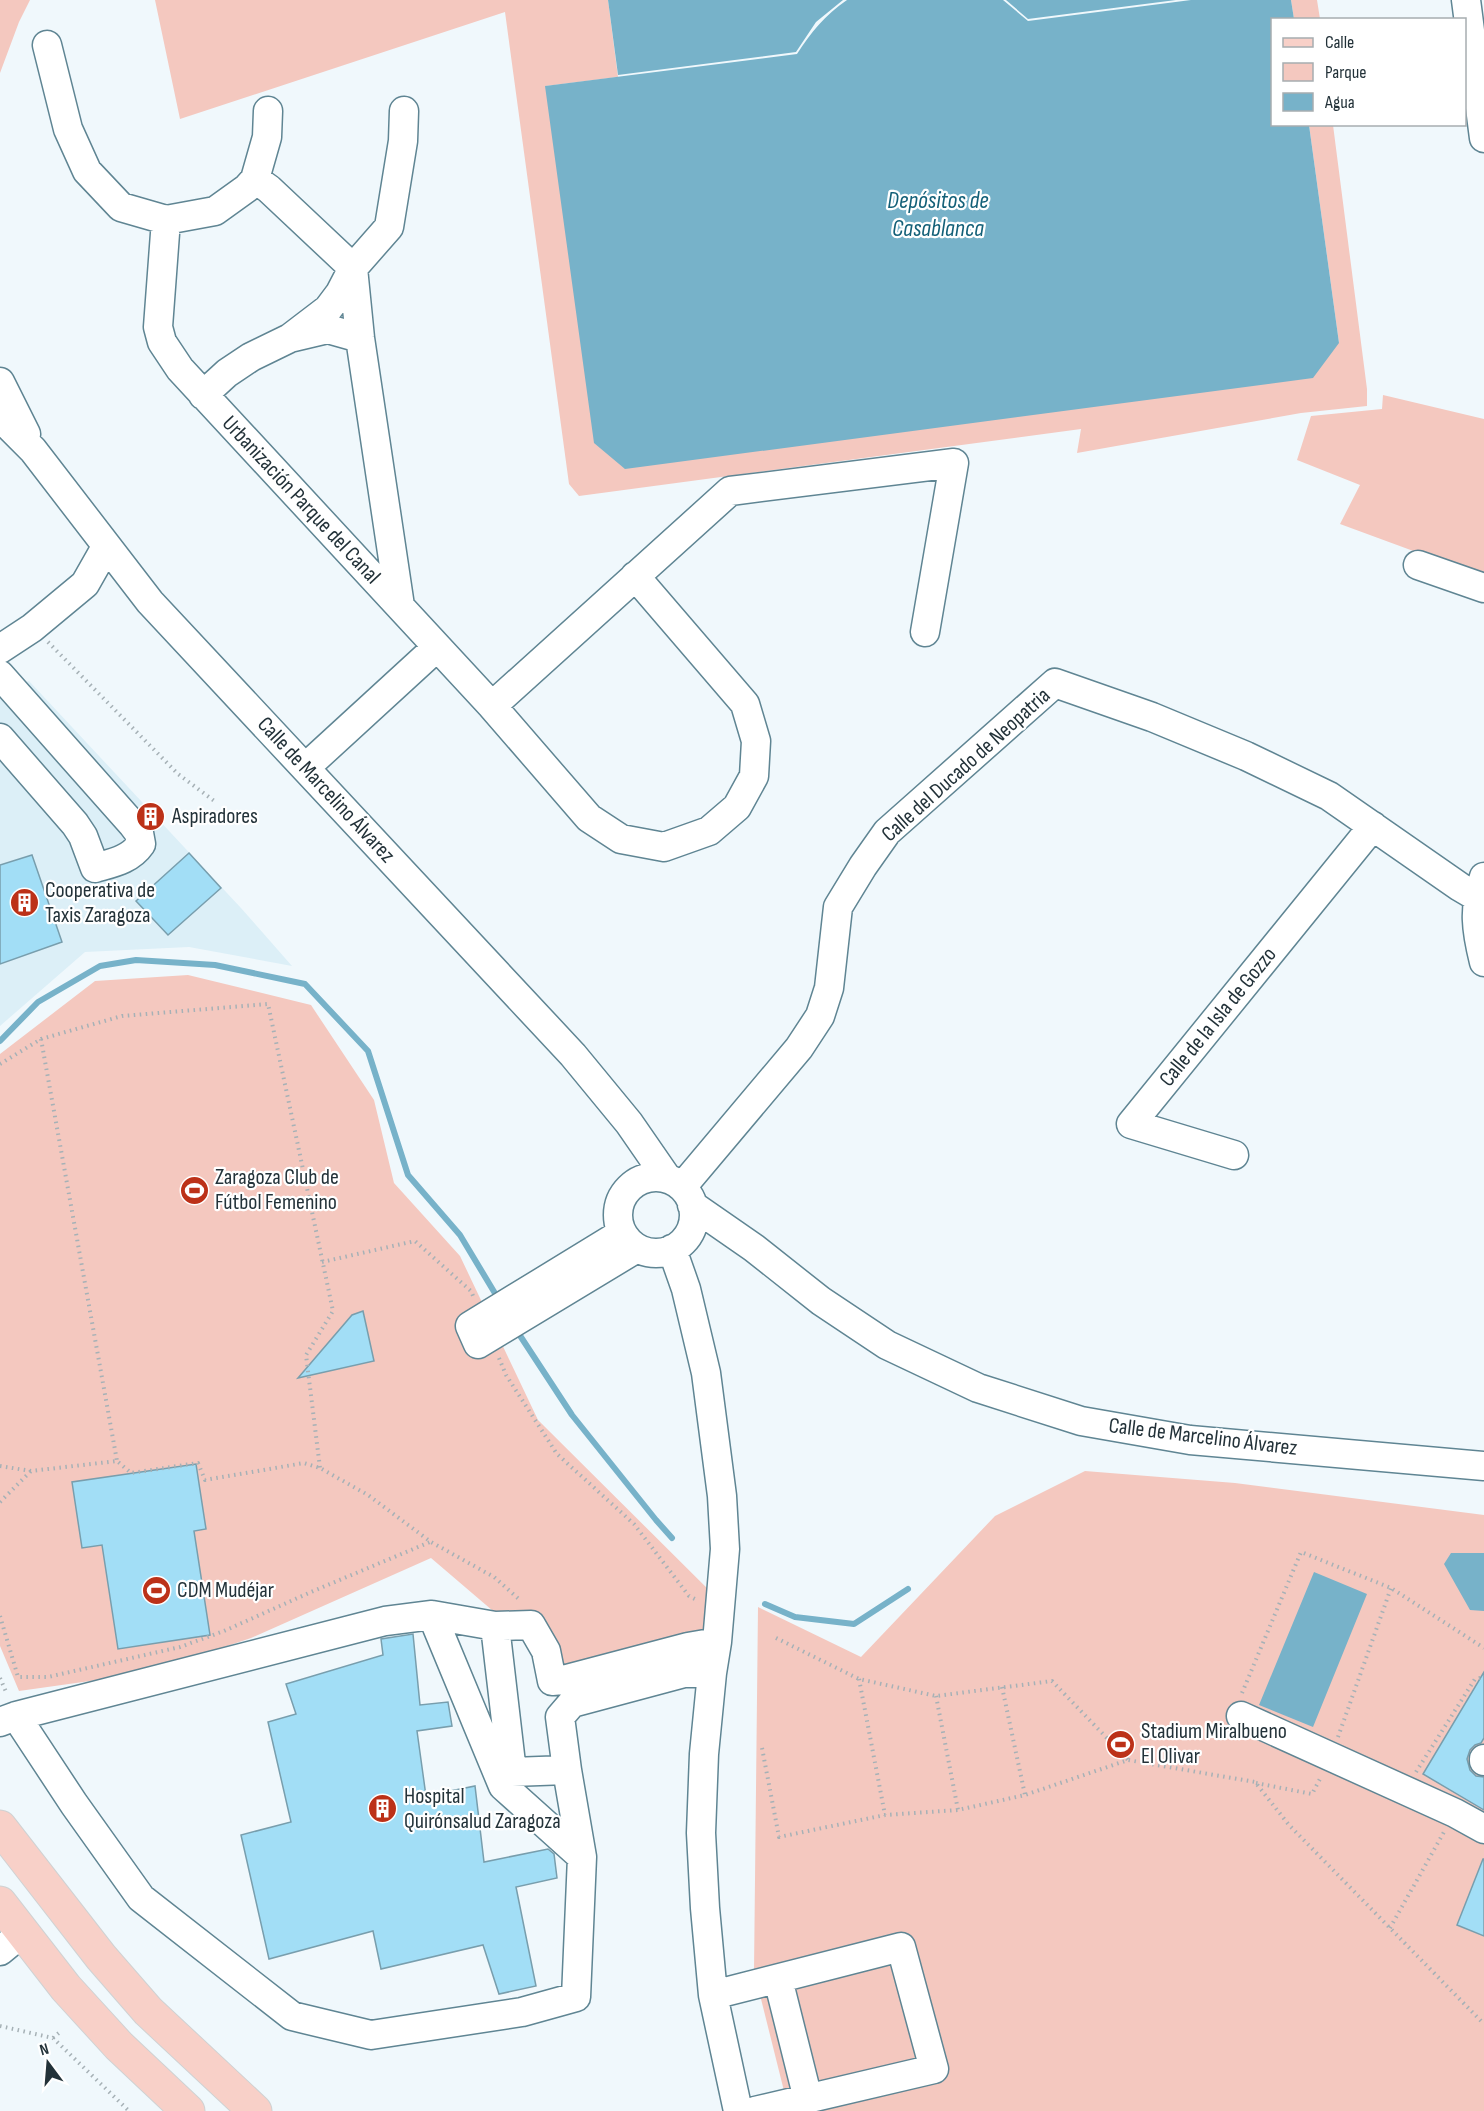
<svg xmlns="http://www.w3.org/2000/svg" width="1484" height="2111" font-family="'Sofia Sans Condensed',sans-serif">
<rect width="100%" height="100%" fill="#f0f8fc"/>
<path fill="#dceff7" d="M29,681L241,908L292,966L189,947L85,952L0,1026V691Z"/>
<path fill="#f4c8bf" d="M0,0H30L19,22L0,73Z
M155,0H608L618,77L546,86L1339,343L1309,125H1333L1367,389V406L1301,413L1077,453L1081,429L579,496L569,484L505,12L180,119Z
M1291,0H1317L1320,19H1294Z
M1383,395L1484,419V577L1340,524L1360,485L1297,460L1311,416L1382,409Z
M188,975L311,1005L374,1100L394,1183L460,1256L538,1420L729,1610L725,1639L569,1676L431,1558L251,1638L147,1673L19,1691L0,1646V1054L95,981Z
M1085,1471L1235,1483L1484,1515V2111H789L754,1971L758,1607L861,1657L995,1516Z"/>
<path fill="#77b2c9" d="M608,0H843L816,22L796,52L618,75Z
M847,0H1003L1028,21L1191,0H1291L1294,19L1272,20V124L1309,125L1339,343L1313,378L625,469L594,443L545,86L797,54C811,32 825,15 847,0Z
M1006,0H1176L1028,19Z
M1451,1553H1484V1611L1470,1610L1444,1564Z
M1314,1572L1367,1594L1313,1727L1259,1705Z"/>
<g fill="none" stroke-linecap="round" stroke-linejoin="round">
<path stroke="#77b2c9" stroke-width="6" d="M0,1041L38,1002L100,966L136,960L215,965L305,984L368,1051L408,1175L460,1235L499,1300
M517,1331L572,1415L656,1520L672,1538
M765,1604L795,1617L854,1624L908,1589"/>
</g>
<path fill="#a2def6" stroke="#789ead" stroke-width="1.5" d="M189,853L221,888L168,935L136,901Z
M32,855L62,942L0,964V865Z
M363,1311L374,1361L298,1378L352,1315Z
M196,1464L206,1529L194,1531L210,1635L118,1649L102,1545L82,1548L72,1482Z
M413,1634L420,1705L448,1702L452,1726L417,1731L426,1796L475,1786L484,1862L548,1849L554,1854L557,1878L516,1887L536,1986L499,1994L483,1945L381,1969L373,1931L269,1959L241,1835L291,1822L268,1722L296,1714L286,1684L383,1655L381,1639Z
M1484,1672V1738L1481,1743L1475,1745L1470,1750L1467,1759L1470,1770L1476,1776L1484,1777V1810L1423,1774Z
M1483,1859H1484V1936L1457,1925Z"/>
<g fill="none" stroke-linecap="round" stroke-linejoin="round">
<defs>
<path id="minor" d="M1466,0L1484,138
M47,45L68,129L87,171L121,207L166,220L215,211L247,188L255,179L267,137L268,111
M255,179L269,189L353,268L360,338L400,606
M166,220L158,327L162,342L180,369L492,706L589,818L621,839L664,847L709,831L737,807L754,776L756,741L745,704L635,576
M290,338L328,309L340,293L353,268L389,227L403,141L404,111
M0,382L26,434
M203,395L227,373L251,357L290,338L328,329L360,338
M0,417L33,450L150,602L573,1055L629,1123L667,1178
M1418,565L1484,588
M0,649L32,628L85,584L106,547
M0,675L133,825L139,833L141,844C130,860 112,863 95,868L83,836L75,824L0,738
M492,706L730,491L954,463L925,632
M305,768L437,647
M1484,877C1473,908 1476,930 1484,962
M1234,1155L1131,1124L1373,826
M618 1215a38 38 0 1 1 76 0a38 38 0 1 1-76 0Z
M682,1187L799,1048L820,1016L829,988L838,907L863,866L887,832L1055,683L1152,717L1246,756L1329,796L1460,887L1477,897H1484
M692,1205L754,1248L821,1301L887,1345L978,1388L1081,1421L1190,1440L1484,1466
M622,1233L470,1326L478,1344L637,1248
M672,1249L686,1289L706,1373L722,1496L725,1549L717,1642L712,1673L704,1754L701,1833L705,1908L713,1995L738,2111
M432,1615L495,1626
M712,1673H684L572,1703L560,1717L567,1770L512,1772L495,1626L531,1625L546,1651L552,1681L563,1680L688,1647L717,1642
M1241,1716L1455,1813L1484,1829
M0,1722L16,1716L385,1621L432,1615L503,1786L582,1857L576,1997L522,2012L371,2035L292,2016L141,1898L74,1804L16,1716
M1484,1759V1761
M567,1770L582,1857
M0,1951L22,1933
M778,1979L808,2099
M713,1995L901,1947L934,2069L755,2111"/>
<path id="major" d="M0,1827L101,1957L148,2011L255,2111
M0,1903L66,1988L119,2046L188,2111"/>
</defs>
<use href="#minor" stroke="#5f8593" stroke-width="31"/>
<use href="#major" stroke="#cfd2d3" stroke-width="35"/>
<path stroke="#a6b1b6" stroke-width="4" stroke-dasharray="1.5 4.5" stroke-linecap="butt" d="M48,642L178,774L217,803
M41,1039L117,1461
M0,1064L41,1039L122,1016L268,1004L333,1311L306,1355L320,1468
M322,1262L415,1241L471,1291L474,1298
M499,1358L506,1375L557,1454L634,1524L689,1596L695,1599
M0,1466L31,1471L117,1461L131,1473L198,1463L205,1480L304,1463L320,1468L368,1495L431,1542L494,1577L521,1601
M0,1502L31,1471
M0,1616L18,1677H48L180,1647L224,1631L311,1592L430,1542
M776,1638L859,1679L936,1696L1052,1681L1128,1760
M0,1678L7,1694
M859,1679L885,1815
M1002,1687L1025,1795
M1242,1693L1301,1552L1391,1588L1484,1648
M936,1696L958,1810
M1338,1737L1391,1588
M762,1748L779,1837L885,1815L958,1810L1025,1795L1128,1760L1255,1782L1289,1825L1484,2024
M1416,1772L1475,1679L1484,1677
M1256,1783L1312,1794L1321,1777
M1390,1928L1444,1832
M0,2026L53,2038L129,2111
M53,2038L60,2032"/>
<use href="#minor" stroke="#fff" stroke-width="28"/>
<use href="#major" stroke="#f8d0c8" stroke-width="33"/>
</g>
<defs>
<symbol id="building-disc" viewBox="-11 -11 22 22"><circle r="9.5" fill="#bc3118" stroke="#fff"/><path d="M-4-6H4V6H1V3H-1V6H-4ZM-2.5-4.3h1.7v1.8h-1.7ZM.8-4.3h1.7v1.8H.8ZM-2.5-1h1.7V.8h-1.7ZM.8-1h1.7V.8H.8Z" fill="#fff"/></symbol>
<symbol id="stadium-disc" viewBox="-11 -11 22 22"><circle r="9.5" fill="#bc3118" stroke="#fff"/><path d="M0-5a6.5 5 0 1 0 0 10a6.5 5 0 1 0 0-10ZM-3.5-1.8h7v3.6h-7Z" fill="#fff"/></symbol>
</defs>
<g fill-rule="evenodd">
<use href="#building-disc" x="134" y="800" width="33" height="33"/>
<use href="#building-disc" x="8" y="886" width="33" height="33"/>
<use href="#stadium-disc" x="178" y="1174" width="33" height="33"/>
<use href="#stadium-disc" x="140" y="1574" width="33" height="33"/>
<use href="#stadium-disc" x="1104" y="1728" width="33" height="33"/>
<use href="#building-disc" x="366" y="1792" width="33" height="33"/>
</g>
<g text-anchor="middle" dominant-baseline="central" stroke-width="4.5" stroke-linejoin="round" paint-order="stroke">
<g font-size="22" fill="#233239" stroke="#fff">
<text transform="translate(301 500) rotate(47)">Urbanización Parque del Canal</text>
<text transform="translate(966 765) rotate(-42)">Calle del Ducado de Neopatria</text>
<text transform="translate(326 790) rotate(47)">Calle de Marcelino Álvarez</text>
<text transform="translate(1218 1017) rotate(-51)">Calle de la Isla de Gozzo</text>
<text transform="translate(1203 1437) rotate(7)">Calle de Marcelino Álvarez</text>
</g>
<g font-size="22" fill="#233239" stroke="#fff" text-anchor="start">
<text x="172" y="816">Aspiradores</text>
<text x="45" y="890">Cooperativa de<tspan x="45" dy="25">Taxis Zaragoza</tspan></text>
<text x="215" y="1177">Zaragoza Club de<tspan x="215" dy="25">Fútbol Femenino</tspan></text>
<text x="177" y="1590">CDM Mudéjar</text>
<text x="1141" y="1731">Stadium Miralbueno<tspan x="1141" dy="25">El Olivar</tspan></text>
<text x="404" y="1796">Hospital<tspan x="404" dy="25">Quirónsalud Zaragoza</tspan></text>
</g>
<g font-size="24" font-style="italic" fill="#136078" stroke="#fff">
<text x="938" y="200">Depósitos de<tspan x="938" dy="28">Casablanca</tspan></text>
</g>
</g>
<rect x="1271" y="18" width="195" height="108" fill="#ffffff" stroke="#a7adb0" stroke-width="1.5"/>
<rect x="1283" y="38" width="30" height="9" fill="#f8d0c8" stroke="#a7adb0" stroke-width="1.5"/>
<text x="1325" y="48" font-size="18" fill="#233239">Calle</text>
<rect x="1283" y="63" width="30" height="18" fill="#f4c8bf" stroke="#a7adb0" stroke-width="1.5"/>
<text x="1325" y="78" font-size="18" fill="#233239">Parque</text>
<rect x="1283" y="93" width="30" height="18" fill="#77b2c9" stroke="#a7adb0" stroke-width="1.5"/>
<text x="1325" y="108" font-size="18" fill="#233239">Agua</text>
<g transform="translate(48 2063) rotate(344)" stroke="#ffffff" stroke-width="4.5" paint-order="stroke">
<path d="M0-4.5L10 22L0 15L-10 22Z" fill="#233239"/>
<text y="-9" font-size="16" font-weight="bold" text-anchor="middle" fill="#233239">N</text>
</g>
</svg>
